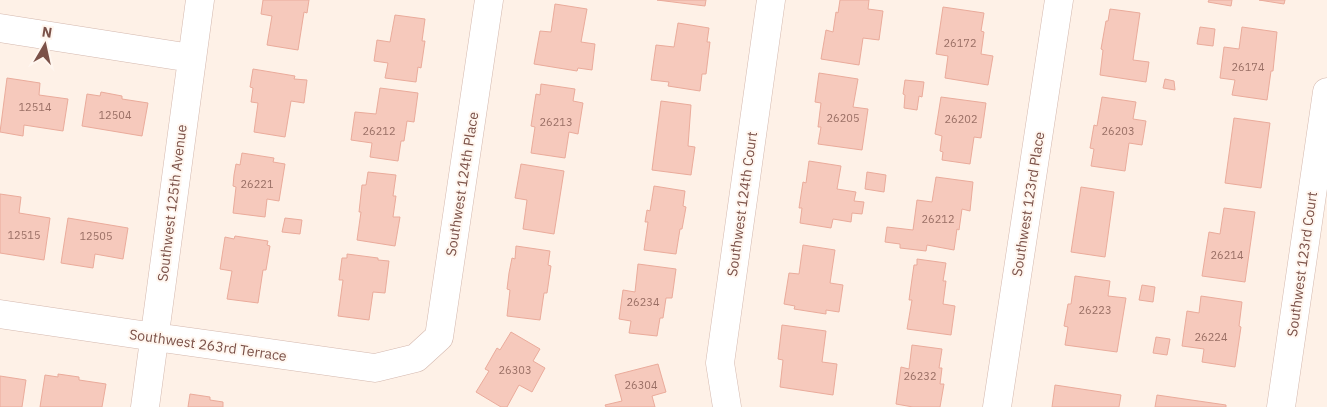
<svg xmlns="http://www.w3.org/2000/svg" width="1327" height="407" font-family="'IBM Plex Sans',sans-serif">
<rect width="100%" height="100%" fill="#fef1e7"/>
<path fill="#f6c9bc" stroke="#eaab9b" d="M263,0H309L307,13L304,12L298,50L267,45L272,16L261,14Z
M657,0H706L705,6Z
M840,0H869L868,9L883,11L879,40L863,38L859,65L821,59L826,30L833,32L836,12L838,13Z
M1209,0H1232L1231,6L1208,2Z
M1259,0H1285L1284,4Z
M555,4L587,9L581,42L595,44L592,70L578,68L577,71L534,64L540,31L551,32Z
M943,7L984,13L981,31L984,32L981,54L993,56L988,85L945,78L948,56L936,54Z
M1110,9L1140,13L1133,60L1149,62L1146,82L1100,75L1103,50L1101,49L1106,21H1108Z
M395,15L425,19L422,41H425L421,68L418,67L416,82L385,78L388,63L374,61L377,40L390,42Z
M678,23L709,28L707,42H710L706,74H702L700,91L668,86L669,82L651,80L656,45L674,47Z
M1200,27L1215,29L1213,46L1197,44Z
M1242,27L1277,32L1273,71H1271L1267,100L1232,95L1235,80L1220,78L1224,47L1239,49Z
M253,69L295,76L294,79L307,80L304,103L291,101L285,137L254,132L258,103L251,102L253,88L250,87Z
M819,73L858,79L853,107L868,109L862,150L818,144L821,127H818L821,103L815,102Z
M7,78L40,83L39,95L68,99L63,131L24,125L23,136L0,132Z
M1165,79L1174,81L1175,90L1163,88Z
M905,80L924,82L922,97L919,96L917,110L904,108L905,95L903,94Z
M541,84L575,89L573,101L583,103L578,134L569,132L565,158L531,153L535,127L531,126L536,94L540,95Z
M380,88L418,93L414,122L407,121L404,141H401L398,161L370,157L372,143L351,140L355,112L376,114Z
M101,92L122,96V99L148,103L142,136L82,126L87,94L100,96Z
M941,97L986,103L981,138L974,137L970,164L942,160L943,152L940,151L942,136L935,134Z
M1102,97L1136,102L1133,119L1146,121L1142,145L1129,143L1125,171L1091,166L1094,149L1090,148L1094,125L1097,126Z
M661,101L691,105L688,146L695,147L691,175L652,170Z
M1234,118L1270,123L1261,188L1225,183Z
M242,153L274,158L273,162L285,164L279,201L267,199L265,217L233,213L236,187L233,186L234,175L236,164L240,165Z
M809,161L841,166L837,189L856,192L854,201L864,202L862,214L852,213L851,222L833,219L831,228L800,223L802,208H799L803,182L806,183Z
M521,164L564,171L554,234L523,229L527,200L515,198Z
M368,172L396,175L393,196H396L393,217H400L395,246L357,240L361,212H359L362,185H366Z
M867,172L886,175L884,192L865,189Z
M936,177L973,182L970,211L962,209L959,230L957,229L954,250L927,245L926,251L900,248V244L885,242L887,227L913,230L917,200L932,202Z
M654,186L685,191L683,206L686,207L682,229H680L676,254L644,250L648,222H645L647,210L650,211Z
M1081,187L1114,192L1105,257L1071,252Z
M0,194L21,197L19,213L50,218L44,260L0,253Z
M1224,208L1255,212L1245,282L1202,276L1209,232L1220,234Z
M68,218L128,228L123,259L95,254L93,268L61,263Z
M285,218L302,220L300,234L282,232Z
M235,236L268,241L267,245L270,246L266,270H263L258,303L227,299L232,271L220,269L225,237L234,239Z
M803,245L835,250L830,283L843,285L839,312L826,310V314L794,309L795,306L784,304L789,273L799,274Z
M516,246L550,251L548,265L551,266L547,293H544L540,320L507,316L510,290L507,289L509,273L512,258L515,259Z
M347,254L378,258V260L389,261L385,293L373,292L369,320L338,316L343,280H339L342,258H347Z
M917,259L946,263L943,281H946L943,304L955,306L951,335L907,329L912,300H909L914,265H917Z
M638,264L676,269L672,298H666L663,318H660L657,336L629,333L631,321L619,319L623,290L635,292Z
M1075,276L1110,281L1108,296L1126,298L1117,352L1065,345L1068,327L1064,326L1068,304H1071Z
M1142,285L1155,287L1153,302L1139,300Z
M1201,296L1242,302L1239,326L1241,327L1235,367L1202,362L1204,349L1182,346L1187,311L1199,313Z
M782,325L826,331L822,362L837,364L833,395L780,387L783,360L778,359Z
M511,332L540,349L533,361L545,368L532,392L519,385L507,407H501L476,392L489,371L485,369L497,348L500,350Z
M1156,337L1170,339L1167,355L1153,353Z
M912,345L942,349L939,368H942L940,384H944L940,407H913L896,404L901,367L909,369Z
M658,364L666,392L652,396L655,407H606L605,405L622,401L615,375Z
M58,374L79,377V380L106,384L102,407H40L45,375L58,377Z
M0,376L26,380L22,407H0Z
M1055,385L1121,395L1119,407H1052Z
M190,394L210,397V400L223,402V407H188Z
M1157,395L1226,405V407H1155Z"/>
<g fill="none" stroke-linecap="round" stroke-linejoin="round">
<defs>
<path id="minor" d="M0,28L191,58
M0,314L155,337L375,368L416,358L439,337L489,0
M145,407L200,0
M727,407L720,363L771,0
M997,407L1059,0
M1281,407L1327,92"/>
</defs>
<use href="#minor" stroke="#d4b8ae" stroke-width="29"/>
<use href="#minor" stroke="#fff" stroke-width="28"/>
</g>
<g text-anchor="middle" dominant-baseline="central" stroke-width="4" stroke-linejoin="round" paint-order="stroke">
<g font-size="11" fill="#9a6f65">
<text x="960" y="43">26172</text>
<text x="1248" y="67">26174</text>
<text x="35" y="107">12514</text>
<text x="115" y="115">12504</text>
<text x="843" y="118">26205</text>
<text x="961" y="119">26202</text>
<text x="556" y="122">26213</text>
<text x="379" y="131">26212</text>
<text x="1118" y="131">26203</text>
<text x="257" y="184">26221</text>
<text x="938" y="219">26212</text>
<text x="24" y="235">12515</text>
<text x="96" y="236">12505</text>
<text x="1227" y="255">26214</text>
<text x="643" y="302">26234</text>
<text x="1095" y="310">26223</text>
<text x="1211" y="337">26224</text>
<text x="515" y="370">26303</text>
<text x="920" y="376">26232</text>
<text x="641" y="385">26304</text>
</g>
<g font-size="14" fill="#7b5148" stroke="#fff6ef">
<text transform="translate(462 184) rotate(-81)">Southwest 124th Place</text>
<text transform="translate(172 203) rotate(-83)">Southwest 125th Avenue</text>
<text transform="translate(742 204) rotate(-82)">Southwest 124th Court</text>
<text transform="translate(1028 204) rotate(-81)">Southwest 123rd Place</text>
<text transform="translate(1302 264) rotate(-82)">Southwest 123rd Court</text>
<text transform="translate(208 345) rotate(8)">Southwest 263rd Terrace</text>
</g>
</g>
<g transform="translate(45 45) rotate(9)" stroke="#fff6ef" stroke-width="4" paint-order="stroke">
<path d="M0-4L9 19L0 12L-9 19Z" fill="#7b5148"/>
<text y="-8" font-size="14" font-weight="bold" text-anchor="middle" fill="#7b5148">N</text>
</g>
</svg>
